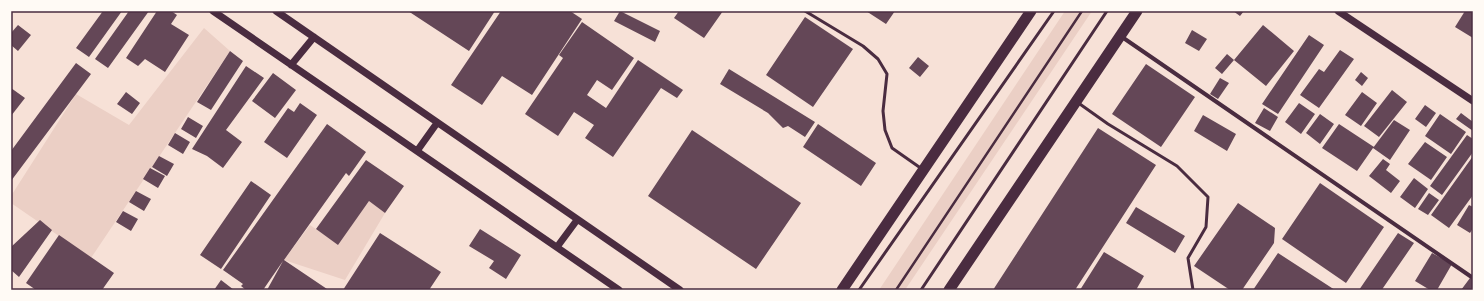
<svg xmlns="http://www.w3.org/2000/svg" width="1484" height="301" font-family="'Source Serif 4',serif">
<rect width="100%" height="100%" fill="#f7e1d7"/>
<path fill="#ebcfc5" d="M1065,11H1092L905,290H879Z
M204,28L230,51L91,258L11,203V196L76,94L129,125Z
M369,201L385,213L345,280L284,260L310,225L338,244Z"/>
<path fill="#644757" d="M103,11H122L89,57L76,48Z
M129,11H149L108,68L95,59Z
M157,11H171L177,15L171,24L189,35L165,72L145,59L138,66L126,58Z
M408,11H495L469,51Z
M501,11H570L582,19L532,95L502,76L482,105L451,85Z
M620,11L660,31L655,42L614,21Z
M679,11H723L704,38L674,18Z
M866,11H895L886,24Z
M1233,11H1244L1240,16Z
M1465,11H1473V38L1455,27Z
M805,17L853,49L813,107L766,75Z
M582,22L634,58L612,90L597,80L587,95L606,108L638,60L683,90L677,98L661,88L613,157L585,138L594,125L574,112L558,136L525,114L563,58L559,55Z
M18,25L31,35L18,51L11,45V33Z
M1263,25L1294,51L1266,86L1234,60L1222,74L1215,68L1227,54L1234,60Z
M1192,30L1207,39L1199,51L1185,43Z
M1309,35L1324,45L1278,114L1262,104Z
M1340,50L1354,59L1319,108L1300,95L1319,69L1324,72Z
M230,51L243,61L211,110L197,102Z
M918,57L929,66L920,77L909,68Z
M76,63L91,74L11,181V151Z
M1146,64L1195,97L1161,147L1112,114Z
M246,66L264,78L226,130L242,142L223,168L207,156L192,149Z
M729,69L815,122L805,137L788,126L783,128L768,113L720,84Z
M1361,72L1368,78L1362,86L1355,80Z
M273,73L296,90L275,118L252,101Z
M1220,78L1229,83L1218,99L1210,94Z
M11,88L25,98L11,116Z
M1392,90L1407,102L1379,137L1364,126Z
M126,92L140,103L132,114L117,104Z
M1362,92L1377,103L1361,126L1345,115Z
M300,103L317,115L287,158L264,142L288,108L294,112Z
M1299,103L1315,114L1301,134L1285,122Z
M1425,105L1436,113L1426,127L1415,119Z
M1264,108L1278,117L1270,131L1255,123Z
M1461,113L1473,122V131L1456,119Z
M1320,114L1334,124L1320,144L1306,133Z
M1440,114L1466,132L1451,154L1425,136Z
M1203,115L1236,134L1227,151L1194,131Z
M188,117L203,126L196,138L181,129Z
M1394,120L1410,130L1390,160L1373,148L1357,171L1322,148L1339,124L1374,147L1373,148Z
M327,124L366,152L349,176L346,173L284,260L327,289L326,290H267L283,261L263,290H246L241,286L243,284L223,270Z
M818,124L876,163L861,186L803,147Z
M1098,128L1156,165L1075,290H993Z
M692,130L801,203L756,269L648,196Z
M175,133L190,142L183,154L168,145Z
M1467,135L1473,139V152L1442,195L1430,186Z
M1425,142L1447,157L1431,180L1408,164Z
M159,156L174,164L167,176L152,167Z
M1473,156V195L1449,228L1431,215Z
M1383,159L1390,164L1386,170L1400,181L1391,193L1369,176Z
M366,160L404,186L385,213L369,201L338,245L316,229Z
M150,168L165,176L158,188L143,179Z
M1414,178L1428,189L1415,208L1400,197Z
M251,181L271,195L221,269L200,255Z
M1320,183L1384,227L1346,283L1282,239Z
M136,191L151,199L144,211L129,202Z
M1429,193L1439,200L1428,215L1418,209Z
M1238,203L1275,228L1274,243L1242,290H1230L1194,266Z
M1469,205L1473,207V228L1470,233L1457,225Z
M1136,207L1185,236L1175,253L1126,223Z
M123,211L138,219L131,231L116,222Z
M40,220L52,230L19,277L11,270V247Z
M480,229L521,255L506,279L489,268L494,261L469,246Z
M380,233L441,272L429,290H343Z
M1398,233L1414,243L1383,288L1382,290H1359Z
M59,235L114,273L102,290H36L26,283Z
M1104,252L1144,276L1136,290H1080Z
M1278,253L1335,290H1253Z
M1432,253L1452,264L1437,290H1430L1415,281Z
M1470,278L1473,280V290H1461Z
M221,280L234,290H214Z"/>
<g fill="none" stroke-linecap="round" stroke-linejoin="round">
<path stroke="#4a2c40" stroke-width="2.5" d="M896,290L1082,11"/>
<path stroke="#4a2c40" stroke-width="3" d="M805,11L863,46L878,59L887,74L883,111L885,130L892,148L922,169
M1077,102L1108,124L1177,166L1208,197L1206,227L1188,258L1193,290
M859,290L1054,11
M921,290L1107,11"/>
<path stroke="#4a2c40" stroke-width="4" d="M1122,37L1473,278"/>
<path stroke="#4a2c40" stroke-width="7" d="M213,11L619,290
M276,11L680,290
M1338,11L1473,101
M291,65L314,37
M417,151L437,123
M557,247L577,220"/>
<path stroke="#4a2c40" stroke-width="11" d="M842,290L1031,11
M949,290L1137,11"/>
</g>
<rect width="1484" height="301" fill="none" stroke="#fffaf5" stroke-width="24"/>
<rect x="12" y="12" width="1460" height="277" fill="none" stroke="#4a2c40" stroke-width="1.5"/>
</svg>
